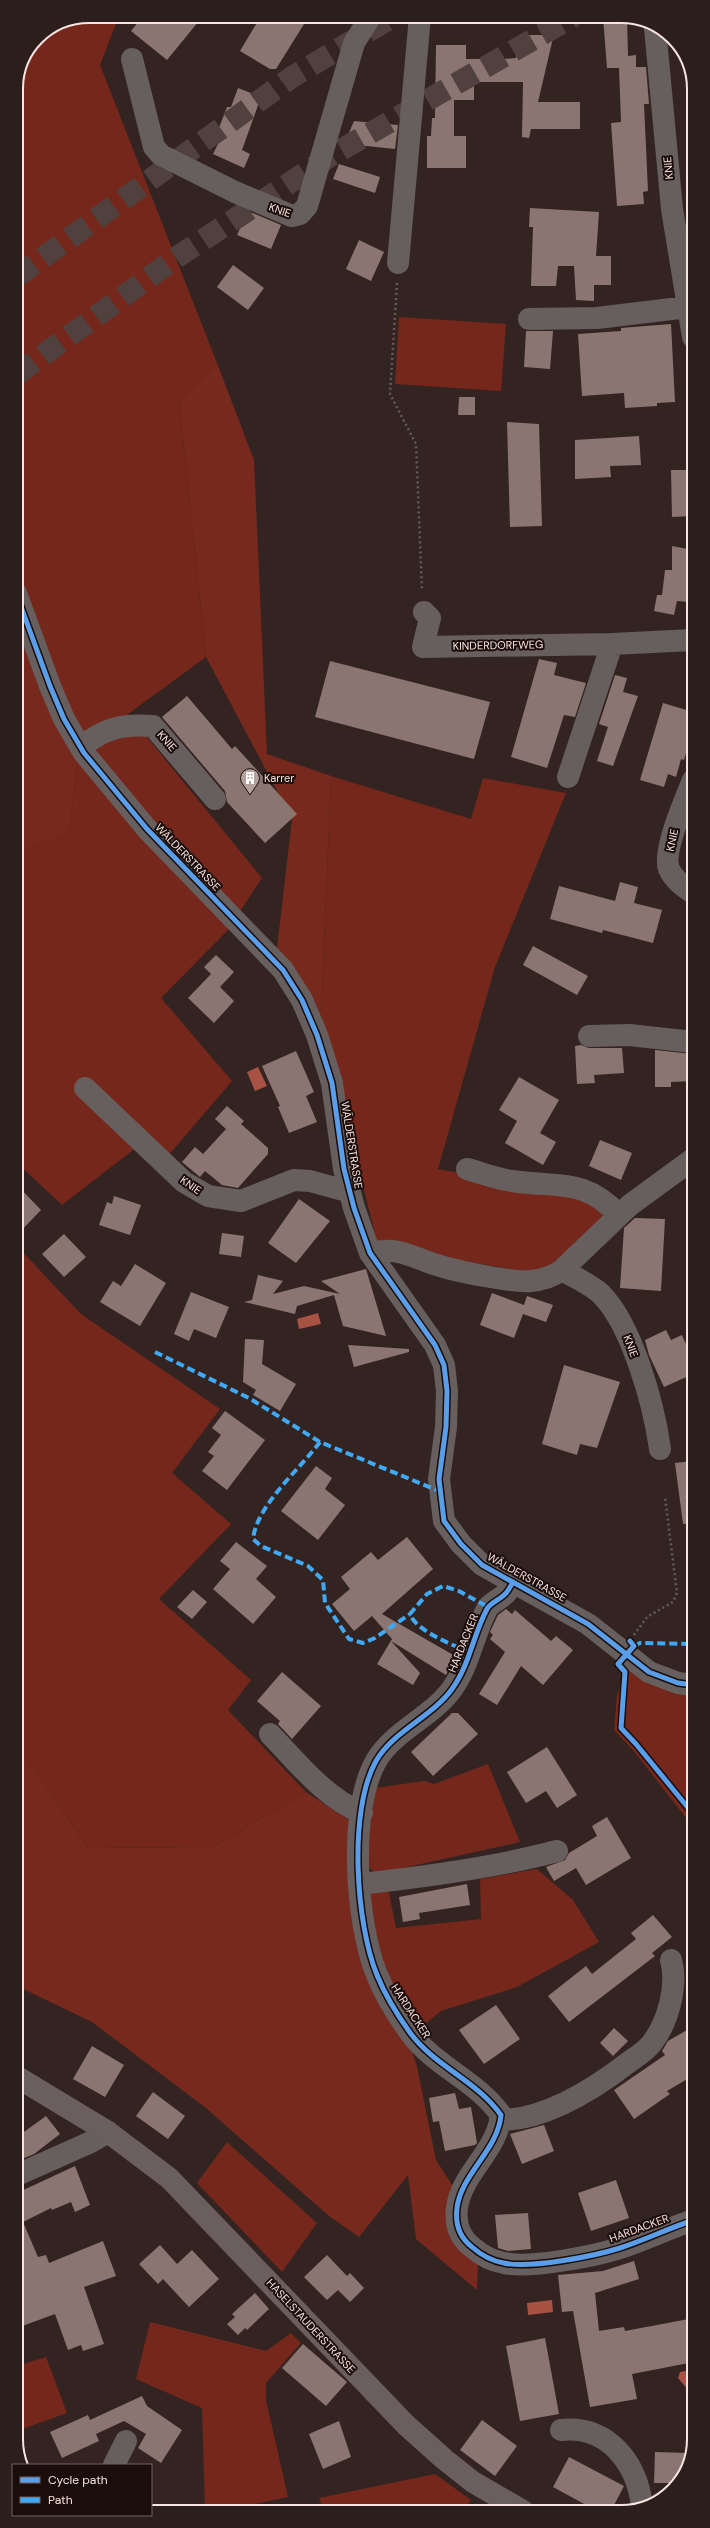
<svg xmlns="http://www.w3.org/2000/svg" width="710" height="2528" font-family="'DM Sans',sans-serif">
<rect width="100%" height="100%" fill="#332422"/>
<path fill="#75271b" d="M89,16H119L100,65L217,363L179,401L206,657L128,714L262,878L227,931L161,998L232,1081L167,1157L137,1147L62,1205L17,1163L16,858L24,850L69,832L78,757L16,619V89C26,40 40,26 89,16Z
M399,317L506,324L501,391L395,384Z
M331,776L471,819L483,778L566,793L495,967L438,1169L591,1197L605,1212L595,1228L568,1257L538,1274L424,1254L377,1242L321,1016Z
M17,1246L81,1314L220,1409L172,1473L231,1524L159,1599L251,1680L228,1710L306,1792L213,1847L88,1848L17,1744Z
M629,1665L694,1692V1828L633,1750L614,1730L617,1695Z
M488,1764L520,1842L376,1874L365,1863L375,1788L424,1781L434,1784Z
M537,1869L573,1900L599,1942L517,1987L441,2011L419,2029L385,1976L367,1890L388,1888L396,1928L481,1919L480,1879Z
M227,2142L317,2223L282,2272L197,2183Z
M150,2322L266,2351L291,2333L301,2343L266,2383V2400L288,2497L217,2512H205L202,2408L136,2379Z
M46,2357L67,2413L17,2431V2366Z
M435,2474L471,2500L463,2511H324L319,2498Z"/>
<path fill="#77291d" d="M217,363L254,460L267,754L331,776L321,1016L277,948L292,819L206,657L179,401Z
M16,619L78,757L69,833L24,850L16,858Z
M17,1744L88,1848L213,1847L306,1792L352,1822L349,1853L417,2067L436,2160L454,2188L478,2262L477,2290L416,2239L408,2175L359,2237L329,2216L206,2108L92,2022L17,1986Z"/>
<path fill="#a85244" d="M258,1067L267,1086L255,1091L247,1072Z
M318,1313L321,1324L299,1329L297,1319Z
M552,2300L553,2312L528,2315L527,2303Z
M686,2371L694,2379L693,2396L678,2378L680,2372Z"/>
<path fill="#8b7571" d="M143,16H203L167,60L131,31Z
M261,16H309L276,69H270L240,51Z
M603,17H627L628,56L636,55V67H646L649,104H644L648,191L643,192L644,204L617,206L611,123L621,122L619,68H607Z
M525,35H551V38H553L538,102H580V129H531L529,138L522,137L523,82H474V100H454V136H466V168H427V136H431L432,118H435L436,45H466V59H504L516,58V46H522Z
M238,88L261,97L242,150L250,154L244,168L213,154L220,140L215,138L227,107H231Z
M354,121L398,125L395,149L347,144L348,135Z
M339,164L380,177L375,193L333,179Z
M530,208L599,212L596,256H611V285H594V301L576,300L574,266H558L556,286H531L533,227H529Z
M248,211L281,225L271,249L237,235Z
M359,240L384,252L371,281L346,269Z
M233,265L264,288L248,310L217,287Z
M671,324L675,402L657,403V406L625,408L624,393L582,396L578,334L621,331V328Z
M526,331H553L550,369L524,367Z
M459,397H475V415H458Z
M507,422L539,424L542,526L510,527Z
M639,436L641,465L610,466L611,477L575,479V440Z
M671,470H693V516L672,517Z
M672,546L693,550V577L689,602L677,601L674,615L654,611L657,595H662L665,570H672Z
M539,659L557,663L554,675L586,683L575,717L564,715L547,768L511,757Z
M330,661L490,702L474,759L315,717Z
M615,675L627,678L623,692L638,696L613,766L597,761L608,727L599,724Z
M187,696L232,749L235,746L297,814L265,843L227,802L225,791L162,717Z
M663,703L693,712V730L684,760L681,759L676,777L668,774L664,787L640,780Z
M620,882L638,887L634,903L662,910L653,943L603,930L602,933L550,919L559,886L615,901Z
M533,946L588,976L577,995L523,965Z
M216,955L234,972L220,987L234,1001L214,1023L188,998L211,974L204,967Z
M581,1045L589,1048H622L624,1073L594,1075L595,1083L577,1084L575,1046Z
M655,1050L693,1054V1081L671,1082V1087H655Z
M296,1051L314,1092L306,1096L317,1122L289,1133L278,1107L280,1106L262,1066Z
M519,1077L559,1100L540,1133L556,1142L543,1165L505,1143L517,1121L499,1110Z
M227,1106L244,1121L241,1124L268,1148V1154L238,1188L222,1185L205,1171L200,1177L182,1162L195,1147L203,1154L226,1129L215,1119Z
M600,1140L632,1153L621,1180L589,1166Z
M17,1185L41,1210L17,1235Z
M114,1196L141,1205L130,1235L99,1225L107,1202L112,1204Z
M299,1199L330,1221L296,1263L268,1243Z
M635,1218L665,1219L661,1291L620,1288L624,1228Z
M222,1233L244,1236L241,1257L219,1254Z
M64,1234L86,1257L64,1277L42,1254Z
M135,1264L166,1283L140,1326L100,1302L113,1281L121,1286Z
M366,1269L386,1336L343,1326L334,1295L297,1306L295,1314L244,1302L252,1300L258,1275L283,1281L273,1294L304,1286L340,1294L321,1281Z
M191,1292L229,1307L216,1338L194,1329L189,1341L174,1334Z
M492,1293L524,1305L527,1296L553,1305L546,1322L523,1314L514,1338L480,1325Z
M666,1330L671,1340L682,1335L693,1360V1374L664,1387L649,1355L645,1340Z
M245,1339L264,1340L262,1364L296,1384L280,1411L253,1395L256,1390L243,1382Z
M348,1345L409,1349V1352L354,1367Z
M564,1365L620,1382L597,1448L580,1444L577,1455L542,1444Z
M225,1411L265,1440L227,1490L202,1471L214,1456L208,1452L221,1435L212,1428Z
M693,1461V1523L683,1524L675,1463Z
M316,1466L332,1478L325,1489L345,1505L318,1540L281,1511Z
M407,1537L433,1569L382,1614L455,1656L446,1675L391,1641L420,1673L413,1685L377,1664L392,1639L372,1616L354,1631L332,1604L350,1589L341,1577L371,1552L378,1560Z
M236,1542L267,1566L256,1579L276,1597L253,1624L213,1589L230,1569L220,1561Z
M193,1590L207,1602L192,1619L177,1607Z
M506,1609L512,1614L515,1610L551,1641L556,1636L573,1650L543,1685L521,1666L497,1705L479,1694L505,1652L490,1639L493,1635L490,1632L498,1615Z
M282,1672L321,1706L292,1739L278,1724L280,1721L257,1701Z
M452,1713H458L478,1734L433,1776L411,1752Z
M547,1747L577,1795L557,1808L546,1791L526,1803L507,1772Z
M607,1817L631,1858L586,1885L576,1868L554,1881L546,1867L565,1860L569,1853L597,1836L592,1826Z
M467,1884L470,1905L419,1913L420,1919L403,1922L399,1897Z
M653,1915L672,1937L652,1953L655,1956L569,2022L548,1996L586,1966L592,1974L636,1939L631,1933Z
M496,2005L520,2039L484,2064L459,2030Z
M694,2026V2075L667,2091L670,2094L634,2119L614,2090L665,2055L662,2051L668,2041Z
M614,2028L628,2041L613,2056L600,2043Z
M92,2046L124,2065L105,2097L73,2079Z
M153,2092L185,2116L168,2139L136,2116Z
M455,2093L459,2109L471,2107L477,2143L475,2145L445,2151L439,2121L433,2122L429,2098Z
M46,2116L60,2134L34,2154L17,2161V2137Z
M544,2125L554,2151L522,2164L510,2134Z
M75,2166L90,2205L75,2212L71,2202L52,2210L51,2208L23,2222L38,2257L46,2255L49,2263L103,2241L116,2276L84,2287L104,2344L83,2351L81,2345L68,2350L55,2314L17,2328V2193Z
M616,2180L629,2218L591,2231L578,2193Z
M528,2213L531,2249L508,2251L498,2248L495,2215Z
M160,2245L177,2264L192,2250L219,2279L189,2307L163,2279L158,2284L139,2264Z
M327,2255L347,2276L350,2273L364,2288L350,2302L338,2290L327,2300L304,2277Z
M634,2261L639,2279L595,2293L599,2331L624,2327L625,2331L694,2318V2362L632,2374L637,2399L590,2407L573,2311L562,2312L558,2275L603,2271Z
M255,2293L269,2309L247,2330L245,2328L238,2335L227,2324L235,2317L232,2314Z
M545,2338L559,2414L520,2421L506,2346Z
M303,2344L347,2382L326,2406L282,2368Z
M142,2396L147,2406L182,2430L161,2463L138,2448L146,2434L124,2421L96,2434L99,2441L62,2458L50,2432L88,2415L90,2420Z
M482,2420L517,2446L495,2476L460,2450Z
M339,2421L351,2457L323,2469L309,2434Z
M655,2452L689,2453L679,2483H654Z
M569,2457L624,2486L611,2511H597L553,2487Z"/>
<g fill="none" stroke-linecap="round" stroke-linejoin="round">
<path stroke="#51413e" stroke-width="22" stroke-dasharray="22 11" stroke-linecap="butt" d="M16,277L292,77L394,16"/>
<path stroke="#51413e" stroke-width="22" stroke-dasharray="22 11" stroke-linecap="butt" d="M16,375L177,257L332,155L574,16"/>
<path stroke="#655b59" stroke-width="2.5" stroke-dasharray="2 3" stroke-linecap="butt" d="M397,283L390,394L416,444L422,591
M634,1635L647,1617L673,1602L677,1593L665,1497
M624,1678L621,1728L636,1744L694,1815"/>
<path stroke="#675f5e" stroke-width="22" d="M655,28L672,209L693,337
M132,59L154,147L161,155L235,192L292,216L300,214L307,206L354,43L371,16
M398,263L420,16
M529,319L597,318L688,307
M16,593L50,686L64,719L84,753L147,829L283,970L302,1000L317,1035L332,1083L344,1169L354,1208L370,1253L435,1345L444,1365L447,1391L446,1427L439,1479L444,1521L461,1544L482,1565L588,1624L649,1672L678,1683L694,1685
M424,612L430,618L423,647L612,644L693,640
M81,747C105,728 121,724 153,726L215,799
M568,777L612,644
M693,780C686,797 662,852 669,869C674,880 684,887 693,893
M589,1036L629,1035L693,1042
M85,1088L184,1182L208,1196L241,1201L294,1180L310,1181L350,1192
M467,1169C482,1173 497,1179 512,1181C558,1188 583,1177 619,1215
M370,1253C398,1246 411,1257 437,1265C455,1271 514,1283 531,1281C543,1280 552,1277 562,1270L630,1205L693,1159
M562,1270C574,1277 590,1284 601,1294C632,1325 654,1405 660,1449
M513,1582C510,1587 508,1592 504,1595C499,1600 490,1603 487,1609C473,1635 470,1664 452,1689C432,1717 393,1731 376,1761C348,1811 356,1924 377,1975C385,1995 398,2016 411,2034C436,2067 477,2081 501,2115C498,2150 461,2174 457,2208C455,2224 459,2237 472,2247C481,2255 492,2261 504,2263C529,2269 595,2256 620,2248C645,2240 669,2228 694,2220
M270,1734C298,1763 324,1797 362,1813
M359,1884C425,1877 493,1868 557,1851
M500,2120C545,2120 594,2089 629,2062C636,2057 646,2051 652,2043C668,2022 678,1986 671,1960
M17,2175L91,2142L108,2132
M561,2430C608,2425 637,2463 642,2506
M114,2465L126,2441"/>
<path stroke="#6a5f5e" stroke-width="22" d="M17,2077L108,2132L169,2178L406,2425L444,2459L473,2482L523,2511"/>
<path stroke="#3fa9f5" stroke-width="4" stroke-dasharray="8 4" stroke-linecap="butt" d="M155,1352L249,1398L320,1442L439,1491
M320,1442C299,1470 257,1505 253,1539L261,1546L308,1566L323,1580L325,1603L349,1639L363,1643L375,1638L410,1614
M634,1646L640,1643L694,1644
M470,1652C454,1646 415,1630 410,1614L427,1594L443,1586L459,1591L488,1607"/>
<defs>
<path id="cycleway" d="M16,593L50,686L64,719L84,753L147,829L283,970L302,1000L317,1035L332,1083L344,1169L354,1208L370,1253L435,1345L444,1365L447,1391L446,1427L439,1479L444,1521L461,1544L482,1565L588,1624L649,1672L678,1683L694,1685
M513,1582C510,1587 508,1592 504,1595C499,1600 490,1603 487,1609C473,1635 470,1664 452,1689C432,1717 393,1731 376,1761C348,1811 356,1924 377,1975C385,1995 398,2016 411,2034C436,2067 477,2081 501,2115C498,2150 461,2174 457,2208C455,2224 459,2237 472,2247C481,2255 492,2261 504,2263C529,2269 595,2256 620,2248C645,2240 669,2228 694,2220
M630,1641L634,1646L618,1664L625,1672L621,1728L636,1744L694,1815"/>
</defs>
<use href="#cycleway" stroke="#1a0d0a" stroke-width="8"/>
<use href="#cycleway" stroke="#5a9eea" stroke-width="5"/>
</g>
<defs>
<symbol id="building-pin" viewBox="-11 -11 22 30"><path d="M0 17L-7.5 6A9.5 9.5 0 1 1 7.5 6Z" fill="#b3a19e" stroke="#1a0d0a"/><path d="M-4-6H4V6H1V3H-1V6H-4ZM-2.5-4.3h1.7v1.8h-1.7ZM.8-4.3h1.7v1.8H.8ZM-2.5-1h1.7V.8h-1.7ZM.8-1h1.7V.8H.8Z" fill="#fff"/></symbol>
</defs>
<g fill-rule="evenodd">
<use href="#building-pin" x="239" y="767" width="22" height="30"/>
</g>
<g text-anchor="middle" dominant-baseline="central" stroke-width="4" stroke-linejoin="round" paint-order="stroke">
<g font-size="11" fill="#f8e4e0" stroke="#1a0d0a">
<text transform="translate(668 168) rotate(-95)">KNIE</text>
<text transform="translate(280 210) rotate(19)">KNIE</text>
<text transform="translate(498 645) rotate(-1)">KINDERDORFWEG</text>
<text transform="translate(167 741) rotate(49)">KNIE</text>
<text transform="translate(672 840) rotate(-78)">KNIE</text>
<text transform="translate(188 857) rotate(46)">WÄLDERSTRASSE</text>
<text transform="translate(352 1145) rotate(81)">WÄLDERSTRASSE</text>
<text transform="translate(191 1185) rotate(35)">KNIE</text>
<text transform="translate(631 1346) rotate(70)">KNIE</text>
<text transform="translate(527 1577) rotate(29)">WÄLDERSTRASSE</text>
<text transform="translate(463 1643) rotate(-68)">HARDACKER</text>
<text transform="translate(411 2011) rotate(57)">HARDACKER</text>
<text transform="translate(639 2228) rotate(-20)">HARDACKER</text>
<text transform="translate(311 2326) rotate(47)">HASELSTAUDERSTRASSE</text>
</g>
<g font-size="11" fill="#f8e4e0" stroke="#1a0d0a" text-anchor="start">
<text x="264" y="778">Karrer</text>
</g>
</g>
<path d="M0 0H710V2528H0ZM89 23H621A66 66 0 0 1 687 89V2439A66 66 0 0 1 621 2505H89A66 66 0 0 1 23 2439V89A66 66 0 0 1 89 23Z" fill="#2c1e1b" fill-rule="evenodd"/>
<path fill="none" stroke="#f8e4e0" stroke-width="2" d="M89 23H621A66 66 0 0 1 687 89V2439A66 66 0 0 1 621 2505H89A66 66 0 0 1 23 2439V89A66 66 0 0 1 89 23Z"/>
<rect x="12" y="2464" width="140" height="52" fill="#1a0d0a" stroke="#736360"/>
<rect x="20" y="2477" width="20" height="6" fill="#5a9eea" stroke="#736360"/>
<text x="48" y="2484" font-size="12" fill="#f8e4e0">Cycle path</text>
<rect x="20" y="2497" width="20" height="6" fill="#3fa9f5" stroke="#736360"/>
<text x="48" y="2504" font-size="12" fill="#f8e4e0">Path</text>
</svg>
